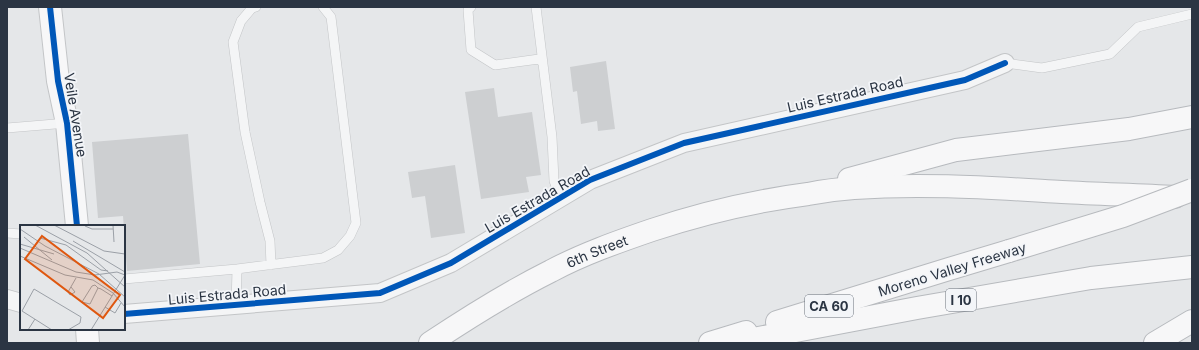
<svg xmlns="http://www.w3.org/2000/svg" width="1199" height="350" font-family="Inter,sans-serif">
<rect width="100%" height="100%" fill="#e5e7e9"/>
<path fill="#cdcfd1" d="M606,61L615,129L598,131L597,121L581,124L577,91L573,92L570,67Z
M494,88L498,117L532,112L541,175L526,177L529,192L481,199L465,92Z
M188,134L200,264L127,271L123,216L98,218L92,142Z
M455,165L465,233L431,238L425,196L412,198L408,172Z"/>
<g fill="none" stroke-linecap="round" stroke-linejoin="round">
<defs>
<path id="lane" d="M256,7L252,8L241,21L233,42L245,132L260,202L270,241L271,265
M471,7L468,10L471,50L495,65L539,59L543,63
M536,7L552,137L554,181L560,197
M1005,63L1042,68L1110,54L1138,27L1192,14
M7,128L67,123
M7,233L21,234
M124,279L237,269L323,258L338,250L350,236L356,223L331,17L323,7
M236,305L237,269"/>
<path id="street" d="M7,299L21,303
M124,314L380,293L451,263L590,180L684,143L965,80L1005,63"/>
<path id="secondary" d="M50,7L58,81L67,123L77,226
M87,329L88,343"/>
<g id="highway">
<path d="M849,179L956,150L1129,129L1192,117"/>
<path d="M777,322L949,269L1009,251"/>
<path id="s1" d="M430,343C469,317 509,292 551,271C583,254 617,242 652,230C703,213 754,201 808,194C823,191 839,189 854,188C924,183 992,188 1062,192C1099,194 1137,195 1175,197"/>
<path d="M710,343L746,332"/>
<path d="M732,343L917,308L1091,278L1192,267"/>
<path d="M1155,343L1192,321"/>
</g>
</defs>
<use href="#lane" stroke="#c3c5c7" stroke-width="10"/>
<use href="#street" stroke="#c3c5c7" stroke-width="20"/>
<use href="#secondary" stroke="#c3c5c7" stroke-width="24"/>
<use href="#highway" stroke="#b7babe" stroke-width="24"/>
<use href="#lane" stroke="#f4f5f6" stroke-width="9"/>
<use href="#street" stroke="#f4f5f6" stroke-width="18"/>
<use href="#secondary" stroke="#f7f7f8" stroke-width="22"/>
<use href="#highway" stroke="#f7f7f8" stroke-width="22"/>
<defs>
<path id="highway-bridge" d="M1009,251L1123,216L1192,190"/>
</defs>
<use href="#highway-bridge" stroke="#b7babe" stroke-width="24" stroke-linecap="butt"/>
<use href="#highway-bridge" stroke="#f7f7f8" stroke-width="22"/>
<defs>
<path id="cycleway" d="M50,7L58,81L67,123L77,226
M124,314L380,293L451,263L590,180L684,143L965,80L1005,63"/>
</defs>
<use href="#cycleway" stroke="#f3f5f8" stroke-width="8"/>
<use href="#cycleway" stroke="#0057b8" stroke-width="6"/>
</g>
<g text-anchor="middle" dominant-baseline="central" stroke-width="3.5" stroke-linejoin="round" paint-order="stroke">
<g fill="#f3f5f8" stroke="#676f79" stroke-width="1">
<rect x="946" y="289" width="30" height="22" rx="3"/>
<rect x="805" y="295" width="48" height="22" rx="3"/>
</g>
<g font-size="13" font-weight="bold" fill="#2b3543">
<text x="961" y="300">I 10</text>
<text x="829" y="306">CA 60</text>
</g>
<g font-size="14" fill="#2b3543" stroke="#f3f5f8">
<text transform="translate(845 94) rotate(-13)">Luis Estrada Road</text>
<text transform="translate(76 115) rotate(81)">Veile Avenue</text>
<text transform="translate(537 199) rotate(-30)">Luis Estrada Road</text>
<text stroke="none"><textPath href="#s1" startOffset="191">6th Street</textPath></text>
<text transform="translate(952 269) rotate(-17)">Moreno Valley Freeway</text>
<text transform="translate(227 294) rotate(-5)">Luis Estrada Road</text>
</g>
</g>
<g transform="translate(20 225)">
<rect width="105" height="105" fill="#e5e7e9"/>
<path fill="none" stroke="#9ba0a7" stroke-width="1" d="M15,0L67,28L105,62M34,0L84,26L105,29M93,0L94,17M65,1L72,4H93M0,4L25,21L79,49L105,72M4,12L32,35M20,13L46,20L81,45L88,46M53,16L105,47M0,19L34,29M0,23L56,47L75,50L97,47L105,50M0,31L45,50L73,55L93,68L105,82M51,62L55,67L50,70L48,67L56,53M78,63L70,79L62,77L72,61L75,60L78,63L81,64L92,71M85,82L95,88L101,78M8,105L15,94M32,105L2,86L14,64L61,92L60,98L48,105M71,105L105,50"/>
<path fill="#df570f" fill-opacity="0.15" stroke="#df570f" stroke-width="2" d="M22,11L100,70L83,93L5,34Z"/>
<rect width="105" height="105" fill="none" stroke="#2b3543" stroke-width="2"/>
</g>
<rect width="1199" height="350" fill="none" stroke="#2b3543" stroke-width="16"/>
</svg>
